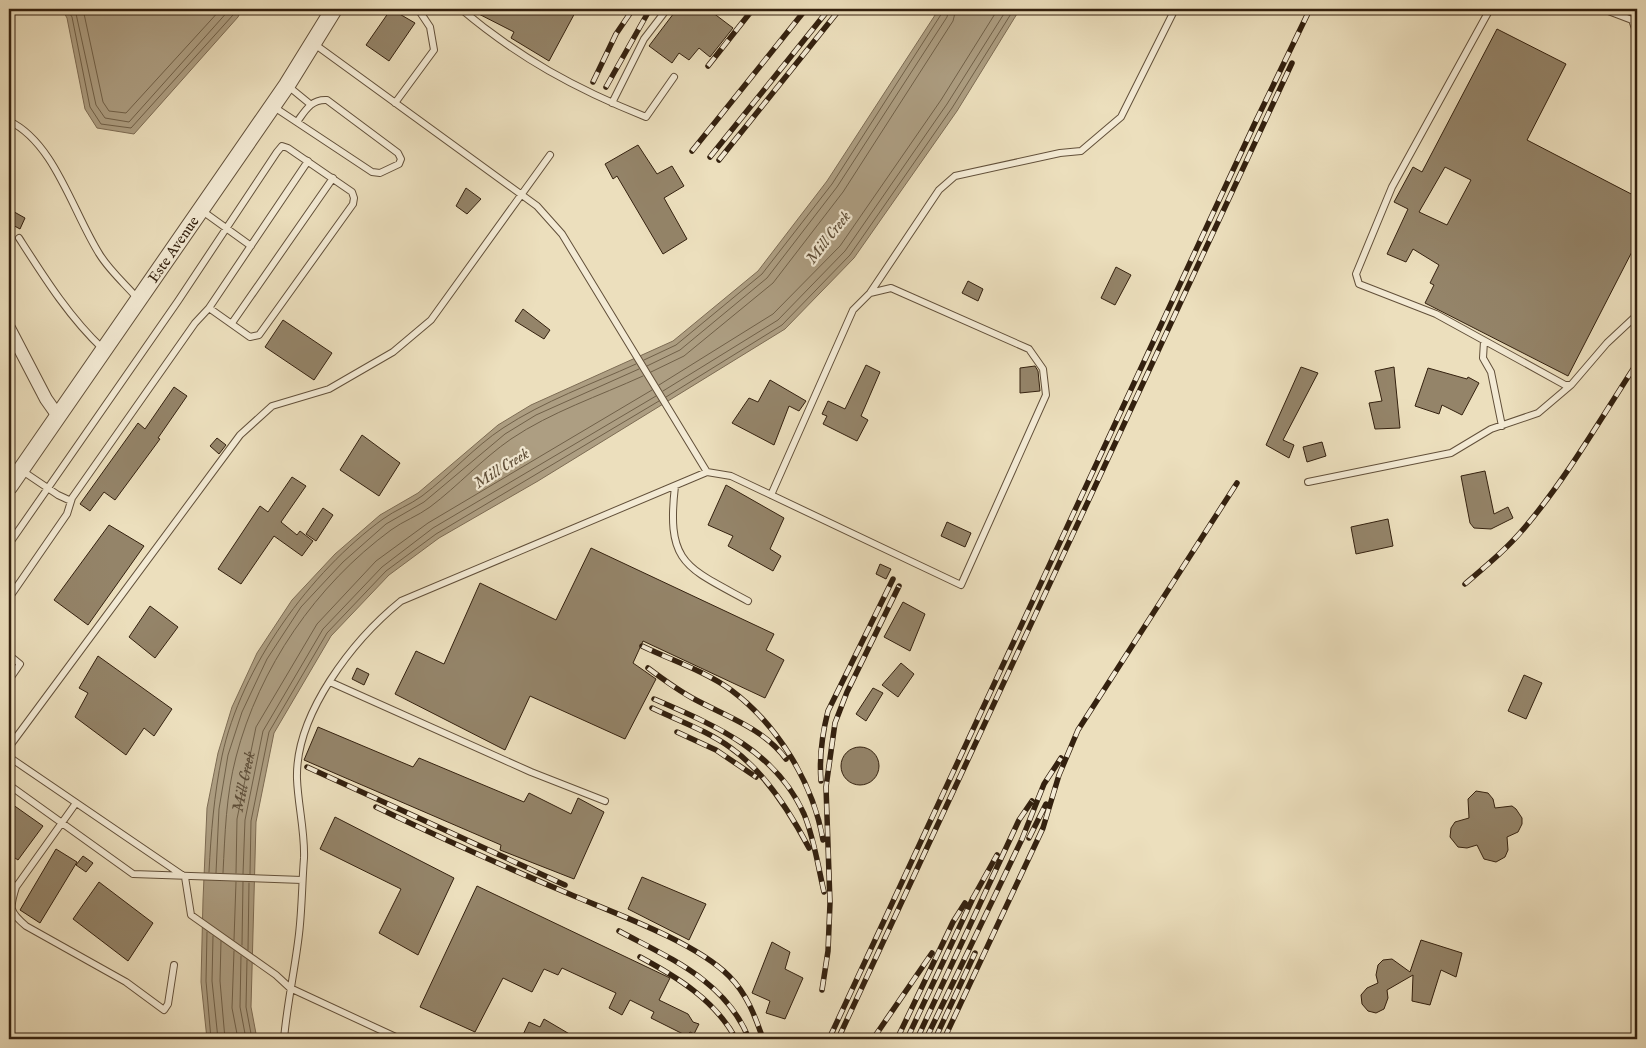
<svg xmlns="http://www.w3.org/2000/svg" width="1646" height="1048" font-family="'IM FELL English',serif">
<rect width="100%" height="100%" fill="#ecdfbd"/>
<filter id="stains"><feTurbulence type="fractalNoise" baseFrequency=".004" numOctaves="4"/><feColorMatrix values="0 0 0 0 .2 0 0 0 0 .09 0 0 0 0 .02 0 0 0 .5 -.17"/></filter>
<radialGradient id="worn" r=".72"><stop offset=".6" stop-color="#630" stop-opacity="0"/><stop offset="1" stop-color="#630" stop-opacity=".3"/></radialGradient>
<path fill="#ad9e82" stroke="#7d6c54" d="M62,9H242L238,17L134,134L97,128L85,109L67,18Z
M939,9H1020L957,111L854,258L785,329L538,481L439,538L389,575L331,636L274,733L256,822L251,1007L257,1039H207L201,982L203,900L207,808L218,753L232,707L257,653L292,600L335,554L380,515L418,493L498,425L531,405L673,341L758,271L827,181Z"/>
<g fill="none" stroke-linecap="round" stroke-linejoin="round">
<g stroke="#706048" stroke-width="1">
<path d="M67,9L72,17L90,107L101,124L131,128L233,15L236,9"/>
<path d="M75,9L96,105L105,118L129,122L230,9"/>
<path d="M83,9L103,102L109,111L126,113L221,9"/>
<path d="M644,360L676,345L762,274L832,184L942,13L943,9"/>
<path d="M647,366L680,350L767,278L837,187L947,17L949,9"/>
<path d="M651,372L684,356L773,283L843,192L953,21L956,9"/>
<path d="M659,385L773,314L840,246L941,100L998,9"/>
<path d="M663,391L778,320L845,251L947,104L1007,9"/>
<path d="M666,397L782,325L850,255L952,108L1014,9"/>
<path d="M209,872C211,833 214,795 222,756C241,667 310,572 383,519C395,510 410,505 422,496C450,475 474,447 503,428C544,401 592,384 636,364"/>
<path d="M216,873L219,809L228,755L242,712L267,659L301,607L343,562L386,524L424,502L505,434L536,415L639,369"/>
<path d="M223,873C225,834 226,795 236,757C259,668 316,585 391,530C403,521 418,516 430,507C458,486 482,459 511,439C551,412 599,396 643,376"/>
<path id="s1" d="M236,873L237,819L256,727L317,624L376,561L428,523L652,390"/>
<path d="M243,874L245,820L263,731L323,629L382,567L433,528L656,396"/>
<path d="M250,874L251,821L269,732L327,633L386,571L436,534L659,401"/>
<path d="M207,932L206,981L211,1039"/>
<path d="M213,936L212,981L218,1039"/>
<path d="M234,940L236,882"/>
<path d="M221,941L220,981L225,1039"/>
<path d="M242,945L243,882"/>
<path d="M248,950L249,883"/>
<path d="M234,951L232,1008L238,1039"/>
<path d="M241,956L240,1007L246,1039"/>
<path d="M247,960L246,1007L252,1039"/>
</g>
</g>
<path fill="#948469" stroke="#34210f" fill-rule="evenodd" d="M391,9L415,23L389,61L366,45Z
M469,9H577L549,61L511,38L514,32Z
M677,9H708L733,28L710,57L699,48L689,60L679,53L672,63L649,46Z
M1497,29L1566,64L1527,140L1637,197V242L1568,376L1425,303L1434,285L1430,283L1439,265L1413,249L1406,262L1387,254L1408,209L1394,202L1413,167L1422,172ZM1445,167L1471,180L1447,225L1419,212Z
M638,145L657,174L672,166L684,186L664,198L687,239L663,254L617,176L613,179L605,164Z
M466,188L481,199L467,214L456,206Z
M9,209L25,218L20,229L9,223Z
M1116,267L1131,275L1115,305L1101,298Z
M968,281L983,289L978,301L962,293Z
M523,309L550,330L544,339L515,321Z
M283,320L332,353L314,380L265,347Z
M866,365L880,372L861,416L868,420L857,441L823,424L827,416L822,414L828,401L845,409Z
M1035,366L1038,371L1040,391L1020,393V368Z
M1301,367L1318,373L1283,440L1294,445L1289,458L1266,445Z
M1394,367L1400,428L1375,429L1369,403L1382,401L1375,371Z
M1428,368L1467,379L1468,377L1479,383L1462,415L1442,405L1439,414L1415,406Z
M770,380L806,401L799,411L789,406L774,445L732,423L749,398L758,402Z
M174,387L187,396L158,438L160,439L115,500L104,492L90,511L80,504L138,423L145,429Z
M362,435L400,463L379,496L340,470Z
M217,438L226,445L219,454L210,446Z
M1322,442L1326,456L1307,462L1303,447Z
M1485,471L1494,514L1508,507L1513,518L1491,529L1474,528L1470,523L1461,476Z
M292,477L306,486L281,522L297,535L300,531L313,541L302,556L274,536L241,584L218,569L260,506L268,512Z
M726,485L784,518L770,549L781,556L773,571L728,546L733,536L708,525Z
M323,508L333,515L316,541L306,534Z
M1388,519L1393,546L1356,554L1351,527Z
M947,522L971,533L965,547L941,536Z
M109,525L144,546L88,625L54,600Z
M591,548L774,634L766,650L784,660L765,698L643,641L633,663L656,679L625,739L530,696L505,750L395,694L416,651L444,664L480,583L556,620Z
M880,564L891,569L886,579L876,574Z
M903,602L925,614L910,651L884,637Z
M150,606L178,627L155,658L129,637Z
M98,656L172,709L154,736L144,728L126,755L75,717L88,693L79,688Z
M901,663L914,674L898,697L882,685Z
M357,668L369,674L364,685L352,679Z
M1524,675L1542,683L1526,719L1508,711Z
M873,688L883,693L866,721L856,714Z
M318,727L413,767L419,758L524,802L529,793L571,814L578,798L604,812L574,879L500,850L501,845L304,760Z
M841 766a19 19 0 1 1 38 0a19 19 0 1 1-38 0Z
M1476,791L1488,793L1493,799L1495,808L1512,806L1516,809L1522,818V824L1518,832L1507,837L1508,850L1505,857L1496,862L1484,859L1477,845L1467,848L1458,847L1450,837L1451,828L1455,822L1469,818L1468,799Z
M9,802L43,826L18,860L9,854Z
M335,817L454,878L418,955L379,933L401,889L320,849Z
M56,849L77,862L40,923L20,910Z
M83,856L93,863L86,872L76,865Z
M642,877L706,904L689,940L628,909Z
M99,882L153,923L128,961L73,919Z
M477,886L670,978L659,1000L688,1014L693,1022L699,1024L694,1034L690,1032L687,1036L651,1018L654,1012L630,1000L622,1015L609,1008L616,993L562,968L558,975L544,969L532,992L503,978L475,1032L420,1007Z
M1421,940L1462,953L1456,977L1441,970L1430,1005L1412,1001L1413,975L1387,990L1388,998L1384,1009L1376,1013L1368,1011L1362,1004L1361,995L1367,988L1378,983L1376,975L1378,965L1383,960L1392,959L1410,972Z
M772,942L790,952L785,969L803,978L785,1019L766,1013L770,1001L752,993Z
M544,1019L578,1039H521L529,1022L540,1027Z"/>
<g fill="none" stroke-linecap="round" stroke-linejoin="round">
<defs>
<path id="service" d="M461,9C519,58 576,89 646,117L674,77
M1490,9L1392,187L1356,274L1359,284L1436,314L1565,385H1571L1607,343L1637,315
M1603,9L1632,20L1637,34
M313,43L537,206L562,234L707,472
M288,86L310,104
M395,103L434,50L430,27L418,9
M612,103L644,39L667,9
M274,107L372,172L380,173L399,164L401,159L398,153L327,100C311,99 305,111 297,122
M9,121C55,143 73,213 100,255C110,271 126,285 138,299
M201,210L251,246
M19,238C44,277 69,317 103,349
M870,293L939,190L955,176L1060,153L1081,151L1121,117L1175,9
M209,308L308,161
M232,323L333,178
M1484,341L1483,358L1491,372L1502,426
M21,470L58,495L71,501
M1308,482L1451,453L1491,429L1538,413L1571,385
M675,486C666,564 686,567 748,601
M9,544L178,301L277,152L282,146L288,148L352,192L354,198L353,204L259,335L250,337L209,308L195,323L72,498L67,514L9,598
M9,655L20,664L9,680
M330,682L531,772L605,801
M9,747L240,435L272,406L329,389L393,352L431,320L550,155
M9,757L185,877L191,915L276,975L290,988L400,1039
M9,785L133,874L302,880
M9,882L16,887L76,803
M16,887C9,909 9,911 26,926L126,982L164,1010L168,1004L174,965
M284,1039C287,1004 295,969 299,934C302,909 302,883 304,858C305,832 298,805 297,779C295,714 353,640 401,601L707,472L731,476L961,585L1046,395L1043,369L1029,349L891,288L870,293L853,310L771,495"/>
<path id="minor" d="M9,328L46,399L58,416"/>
<g id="tertiary">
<path id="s2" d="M9,487L287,85L334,9"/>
</g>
</defs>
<use href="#service" stroke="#62503a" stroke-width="8"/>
<use href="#minor" stroke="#62503a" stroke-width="14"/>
<use href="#tertiary" stroke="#62503a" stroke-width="18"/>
<use href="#service" stroke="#f3ead4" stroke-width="6"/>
<use href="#minor" stroke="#f3ead4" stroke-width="12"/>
<use href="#tertiary" stroke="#f3ead4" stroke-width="16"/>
<defs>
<path id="rail" d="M708,66L753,9
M593,82L616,34L633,9
M606,87L650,9
M692,151L806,9
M710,157L829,9
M719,160L840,9
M1465,584C1486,566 1508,548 1526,526C1568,476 1601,418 1637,363
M642,646C671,660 705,671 731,690C778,725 813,783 823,840
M648,668C664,680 679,691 696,700C728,717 764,729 786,759
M654,699C714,725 775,750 804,814C814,838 818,866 824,892
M652,708C679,721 708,731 731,748C765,772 790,812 809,848
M677,732L716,750L756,777
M307,767L565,885
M821,781C819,757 822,735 828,711L893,579
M376,807C437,836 498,864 560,890C608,911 693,940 729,976C747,994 755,1016 763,1039
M1029,838L1046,804
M619,931C671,959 726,981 749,1039
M640,957C677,977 715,1000 736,1039
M822,990L828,951L830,903L826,787L835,723L847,692L899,586
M829,1039L1254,125L1310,9
M838,1039L1292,63
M873,1039L932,953
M897,1039L953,922L965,903
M907,1039L973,898L997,855
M917,1039L1019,820L1032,801
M926,1039L1022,839L1044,784L1061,758
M935,1039L975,953
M944,1039L1043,828L1059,775L1078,730L1237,483"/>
</defs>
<use href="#rail" stroke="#34210f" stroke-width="5.5"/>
<use href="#rail" stroke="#f3ead4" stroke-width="4" stroke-dasharray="11" stroke-linecap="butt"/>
</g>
<g text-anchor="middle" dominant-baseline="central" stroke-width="4.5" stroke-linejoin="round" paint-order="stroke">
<g font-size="15" fill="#34210f" stroke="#f3ead4">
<text stroke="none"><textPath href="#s2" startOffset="289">Este Avenue</textPath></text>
</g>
<g font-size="16" font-style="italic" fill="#5e4d37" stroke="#f3ead4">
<text transform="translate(829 238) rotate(-52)">Mill Creek</text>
<text transform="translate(502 469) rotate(-32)">Mill Creek</text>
<text stroke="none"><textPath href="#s1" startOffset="92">Mill Creek</textPath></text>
</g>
</g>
<rect width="1646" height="1048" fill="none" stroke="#ecdfbd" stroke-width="30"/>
<rect x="10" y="10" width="1626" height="1028" fill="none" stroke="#34210f" stroke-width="2.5"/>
<rect x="15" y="15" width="1616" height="1018" fill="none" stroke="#34210f"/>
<rect width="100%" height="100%" filter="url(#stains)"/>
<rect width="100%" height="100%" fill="url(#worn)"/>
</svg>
